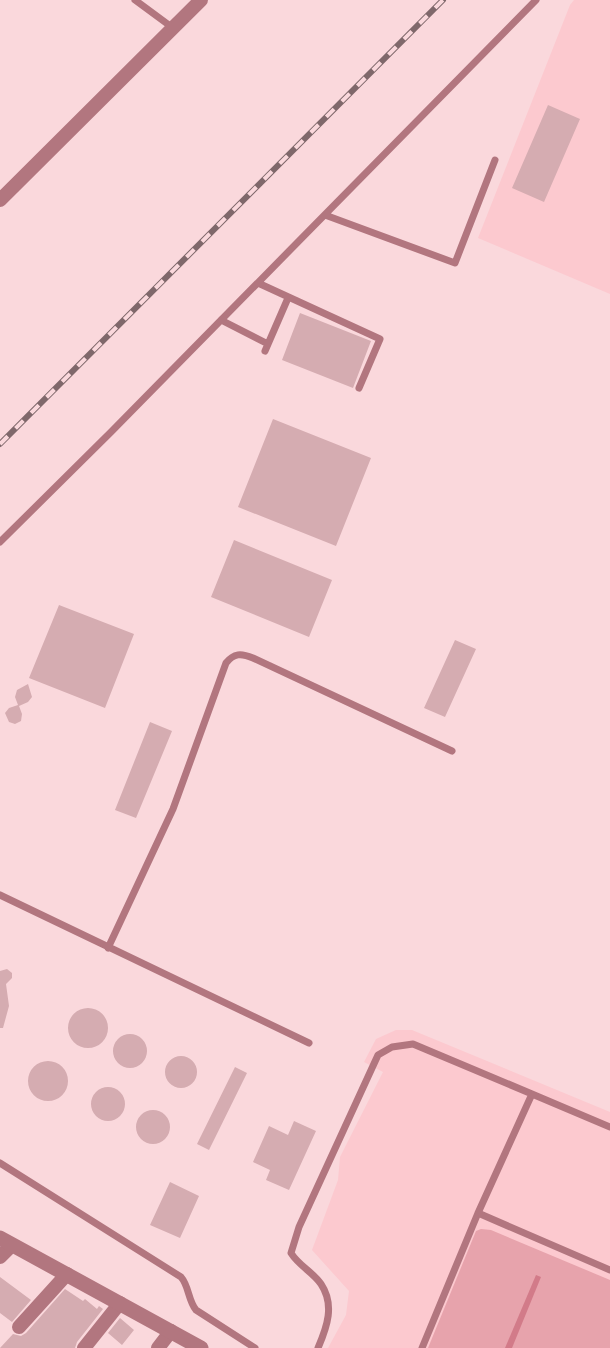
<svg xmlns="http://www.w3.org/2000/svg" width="610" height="1348" font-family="'Sofia Sans Condensed',sans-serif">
<rect width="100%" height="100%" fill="#fad8dc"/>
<path fill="#fcc9cf" d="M574,0H610V294L478,238L570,5Z
M396,1030H412L610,1112V1348H328L346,1315L349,1291L312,1250L338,1180L340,1157L383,1072L364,1062L376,1039Z"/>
<path fill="#e7a3ac" d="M481,1229L491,1230L610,1280V1348H428L476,1231Z"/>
<path fill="#d27b89" d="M536,1275L541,1277L512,1348H505Z"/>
<path fill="#d5acb1" d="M548,105L580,119L544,202L512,188Z
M300,313L371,341L353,388L282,360Z
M273,419L371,458L336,546L238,507Z
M234,540L332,580L309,637L211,597Z
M59,605L134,634L105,708L29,678Z
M455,640L476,649L445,717L424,708Z
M28,684L32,697L28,702L19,706L22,714L21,721L15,724L9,722L5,713L9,708L18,705L15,697L17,690Z
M150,722L172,731L136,818L115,810Z
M7,969L12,973V978L6,984L9,1006L3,1028H0V971Z
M68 1028a20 20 0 1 1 40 0a20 20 0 1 1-40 0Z
M113 1051a17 17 0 1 1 34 0a17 17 0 1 1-34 0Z
M165 1072a16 16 0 1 1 32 0a16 16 0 1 1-32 0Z
M28 1081a20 20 0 1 1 40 0a20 20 0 1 1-40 0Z
M235,1067L247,1073L209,1150L197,1144Z
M91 1104a17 17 0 1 1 34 0a17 17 0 1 1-34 0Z
M136 1127a17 17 0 1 1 34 0a17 17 0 1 1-34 0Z
M294,1121L316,1131L289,1190L266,1180L270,1170L253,1162L269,1126L288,1135Z
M170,1182L199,1196L180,1238L150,1225Z
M0,1277L31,1300L12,1322L0,1313Z
M65,1289L83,1301L85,1299L97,1309L99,1306L103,1309L77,1342L75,1348H0L13,1334L21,1336L26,1333Z
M120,1318L134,1330L122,1345L108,1333Z"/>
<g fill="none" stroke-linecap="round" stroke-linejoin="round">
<path stroke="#b2767f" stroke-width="7" d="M135,0L173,28
M325,215L455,263L495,160
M258,283L380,339L359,388
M221,320L268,344
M265,351L288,298
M0,542L111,432L536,0
M0,895L309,1043
M108,948L173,809L226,663C234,653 241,653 253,658L452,751
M532,1094L610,1127
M0,1163L181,1277C189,1286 188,1300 196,1310L255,1348
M478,1213L610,1270
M318,1348C327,1327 335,1305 321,1284C313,1272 299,1266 291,1253L299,1227L378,1055L392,1047L413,1044L532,1094L478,1213L422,1348"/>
<path stroke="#b2767f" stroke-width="14" d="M0,200L201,0
M0,1257L12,1245
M19,1327L67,1274
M84,1348L120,1303
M158,1348L171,1331"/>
<path stroke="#b2767f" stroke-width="15" d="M0,1238L201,1348"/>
<defs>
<path id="rail" d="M0,444L443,0"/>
</defs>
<use href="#rail" stroke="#7f686b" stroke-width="6"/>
<use href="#rail" stroke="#fad8dc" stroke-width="4" stroke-dasharray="11" stroke-linecap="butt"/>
</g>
</svg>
